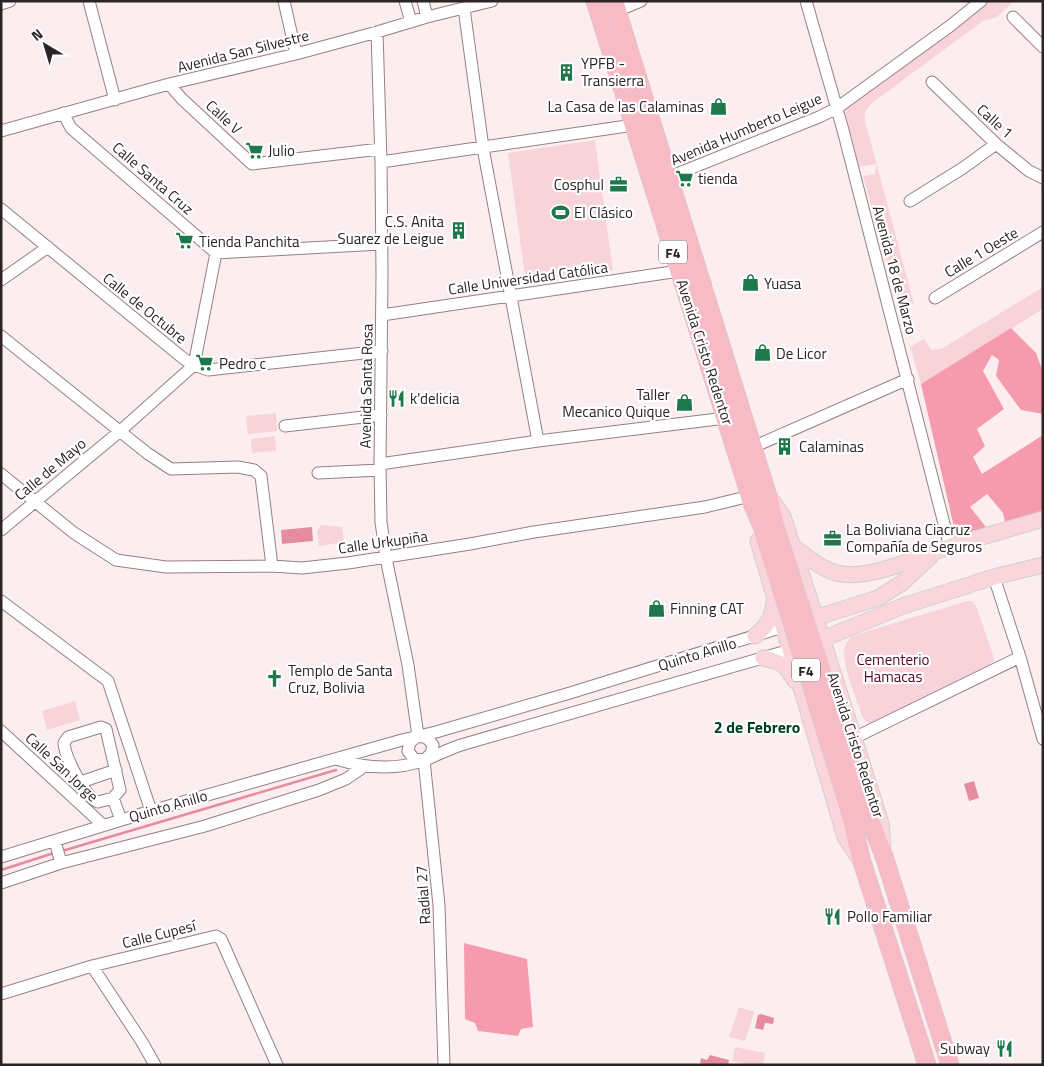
<svg xmlns="http://www.w3.org/2000/svg" width="1044" height="1066" font-family="'Titillium Web',sans-serif">
<rect width="100%" height="100%" fill="#fceef0"/>
<path fill="#f8d4da" d="M987,1H1014L997,17L983,21L872,103L865,112V121L914,304L899,308L863,176L875,174L876,164L859,167L844,107C892,73 944,42 987,1Z
M595,140L613,271L526,284L508,153Z
M1043,287V309L921,384L910,347L924,339L931,350L941,349Z
M276,413L277,431L248,434L246,416Z
M275,436L276,451L252,453L251,439Z
M321,525L342,527L344,542L319,546L317,531Z
M967,601H972L976,606L993,655L994,659L991,665L874,724L868,723L863,718C858,704 844,668 844,654C844,646 847,641 852,636Z
M75,701L80,720L47,730L42,711Z
M739,1007L754,1012L745,1041L729,1037Z
M735,1047L765,1053L763,1065H750L732,1061Z"/>
<path fill="#f59bad" d="M1011,328L1036,353L1043,372V414L1021,410L996,376L999,360L992,355L983,371L1004,409L977,429L985,446L973,457L982,474L1043,435V511L1005,522L1003,513L987,494L970,507L986,527L984,529L968,533L954,527L921,384Z
M464,943L527,959L533,1027L521,1029L518,1036L478,1031L475,1023L465,1019Z"/>
<path fill="#e58c9e" d="M312,527L313,541L282,544L281,530Z
M974,781L979,798L969,801L964,784Z
M761,1014L774,1018L773,1024L765,1023L763,1030L755,1028L758,1015Z
M710,1055L729,1060L728,1065H707L700,1063L701,1058L707,1060Z"/>
<g fill="none" stroke-linecap="round" stroke-linejoin="round">
<path stroke="#e58c9e" stroke-width="2.5" d="M62,851L336,770
M1,870L54,853"/>
<defs>
<path id="minor" d="M89,1L115,100
M284,1L296,54
M405,1L411,22
M423,1L427,17
M806,1L843,130L950,547
M1,4L10,1
M464,8L483,148L538,441
M617,11L641,1
M1013,17L1043,47
M377,32L381,162L382,275L380,464L381,522L386,558L408,665L418,736
M932,82L996,144L1029,171L1043,178
M169,84L182,99L252,164L380,149
M63,113L71,128L216,253L381,244
M1,131L169,84L296,54L377,32L427,17L492,1
M381,162L634,125
M669,177L819,117L837,108L950,26L981,1
M910,201L963,168L996,144
M1,209L184,359L194,365L208,370L382,351
M1,280L48,247
M935,298L1043,232
M382,315L679,271
M1,336L147,453L171,469L238,467L254,470L261,476L272,566
M285,426L381,415
M753,447L908,379
M380,464L538,441L726,418
M318,473L380,470
M1,474L74,533L116,560L166,567L272,566L302,568L348,563L470,544L534,532L705,507L750,496
M1,530L119,432L194,365L216,253
M994,577L1020,657L1043,739
M1,601L108,681L151,811
M101,727L106,729L120,790L113,798L98,802C85,797 65,757 64,743L68,737Z
M1,731L103,825
M418,736L427,738L433,745L431,754L424,760L439,905L444,1065
M418,736L410,742L408,751L414,759L423,760
M854,738L1020,657
M336,759C365,768 395,771 425,760C437,755 449,749 461,745L790,650
M81,782L116,770
M113,798L121,820
M55,841L61,863
M1,857L151,811L402,740L436,732L570,693L783,627
M1,883L61,863L205,826L319,790L346,779L365,766
M92,966L142,1042L155,1065
M1,994L92,966L216,936L221,939L277,1065"/>
<path id="major" d="M769,497L783,516L881,823L883,844
M758,541L845,837L859,858
M792,546C807,556 824,572 842,574C872,579 921,556 951,546C982,537 1012,528 1043,519
M808,620L878,598L902,583L931,556
M755,636C767,626 773,617 774,602
M813,643L903,606L994,577L1043,565
M763,658C782,662 785,664 795,681"/>
<path id="highway" d="M595,1L752,503L763,529
M614,1L768,496L775,526
M864,806L884,856L950,1065
M850,811L862,862L927,1065"/>
</defs>
<use href="#minor" stroke="#958083" stroke-width="13"/>
<use href="#major" stroke="#d1cfcf" stroke-width="17"/>
<use href="#highway" stroke="#d1cfcf" stroke-width="19"/>
<use href="#minor" stroke="#fff" stroke-width="11"/>
<use href="#major" stroke="#fad6dc" stroke-width="15"/>
<use href="#highway" stroke="#f6bbc5" stroke-width="18"/>
<defs>
<path id="highway-bridge" d="M775,526L864,806
M763,529L850,811"/>
</defs>
<use href="#highway-bridge" stroke="#d1cfcf" stroke-width="19" stroke-linecap="butt"/>
<use href="#highway-bridge" stroke="#f6bbc5" stroke-width="18"/>
</g>
<defs>
<symbol id="building-bare" viewBox="-9 -9 18 18"><path d="M-4-6H4V6H1V3H-1V6H-4ZM-2.5-4.3h1.7v1.8h-1.7ZM.8-4.3h1.7v1.8H.8ZM-2.5-1h1.7V.8h-1.7ZM.8-1h1.7V.8H.8Z" fill="#1f784c" stroke="#fff" stroke-width="2.5" paint-order="stroke"/></symbol>
<symbol id="shop-bare" viewBox="-9 -9 18 18"><path d="M-5-2.5h2.3a2.7 3.5 0 0 1 5.4 0H5L5.5 6h-11ZM-1.5-2.5h3a1.5 2.3 0 0 0-3 0Z" fill="#1f784c" stroke="#fff" stroke-width="2.5" paint-order="stroke"/></symbol>
<symbol id="supermarket-bare" viewBox="-9 -9 18 18"><path d="M-6-5.5h2.5l.6 2H6L4.5 2H-2.5L-4.4-4H-6ZM-1.5 3.2a1.3 1.3 0 1 0 .1 0ZM3 3.2a1.3 1.3 0 1 0 .1 0Z" fill="#1f784c" stroke="#fff" stroke-width="2.5" paint-order="stroke"/></symbol>
<symbol id="office-bare" viewBox="-9 -9 18 18"><path d="M-6-3h4V-5.5h4V-3h4V5H-6ZM-1-4.5V-3h2v-1.5ZM-6 0V1H6V0Z" fill="#1f784c" stroke="#fff" stroke-width="2.5" paint-order="stroke"/></symbol>
<symbol id="stadium-bare" viewBox="-9 -9 18 18"><path d="M0-5a6.5 5 0 1 0 0 10a6.5 5 0 1 0 0-10ZM-3.5-1.8h7v3.6h-7Z" fill="#1f784c" stroke="#fff" stroke-width="2.5" paint-order="stroke"/></symbol>
<symbol id="restaurant-bare" viewBox="-9 -9 18 18"><path d="M-5-6h1v4h1v-4h1v4h1v-4h1v5L-1.5 .5V6h-2V.5L-5-1ZM5-6V6H3V1.5H1.5Q1.5-4 5-6Z" fill="#1f784c" stroke="#fff" stroke-width="2.5" paint-order="stroke"/></symbol>
<symbol id="church-bare" viewBox="-9 -9 18 18"><path d="M-1.2-6h2.4v3.5h3.3v2.4h-3.3V6h-2.4V-.1h-3.3v-2.4h3.3Z" fill="#1f784c" stroke="#fff" stroke-width="2.5" paint-order="stroke"/></symbol>
</defs>
<g fill-rule="evenodd">
<use href="#building-bare" x="554" y="60" width="25" height="25"/>
<use href="#shop-bare" x="706" y="94" width="25" height="25"/>
<use href="#supermarket-bare" x="242" y="138" width="25" height="25"/>
<use href="#supermarket-bare" x="672" y="166" width="25" height="25"/>
<use href="#office-bare" x="606" y="172" width="25" height="25"/>
<use href="#stadium-bare" x="548" y="200" width="25" height="25"/>
<use href="#building-bare" x="446" y="218" width="25" height="25"/>
<use href="#supermarket-bare" x="172" y="228" width="25" height="25"/>
<use href="#shop-bare" x="738" y="270" width="25" height="25"/>
<use href="#shop-bare" x="750" y="340" width="25" height="25"/>
<use href="#supermarket-bare" x="192" y="350" width="25" height="25"/>
<use href="#restaurant-bare" x="384" y="386" width="25" height="25"/>
<use href="#shop-bare" x="672" y="390" width="25" height="25"/>
<use href="#building-bare" x="772" y="434" width="25" height="25"/>
<use href="#office-bare" x="820" y="526" width="25" height="25"/>
<use href="#shop-bare" x="644" y="596" width="25" height="25"/>
<use href="#church-bare" x="262" y="666" width="25" height="25"/>
<use href="#restaurant-bare" x="820" y="904" width="25" height="25"/>
<use href="#restaurant-bare" x="992" y="1036" width="25" height="25"/>
</g>
<g text-anchor="middle" dominant-baseline="central" stroke-width="4.5" stroke-linejoin="round" paint-order="stroke">
<g fill="#fff" stroke="#6b6566" stroke-width="1">
<rect x="659" y="240.5" width="28" height="23" rx="4"/>
<rect x="792" y="658.5" width="28" height="23" rx="4"/>
</g>
<g font-size="14" font-weight="bold" fill="#2c2325">
<text x="673" y="252">F4</text>
<text x="806" y="670">F4</text>
</g>
<g font-size="15" fill="#2c2325" stroke="#fff">
<text transform="translate(243 51) rotate(-14)">Avenida San Silvestre</text>
<text transform="translate(224 117) rotate(43)">Calle V</text>
<text transform="translate(995 121) rotate(42)">Calle 1</text>
<text transform="translate(746 129) rotate(-23)">Avenida Humberto Leigue</text>
<text transform="translate(153 178) rotate(41)">Calle Santa Cruz</text>
<text transform="translate(981 252) rotate(-31)">Calle 1 Oeste</text>
<text transform="translate(895 270) rotate(75)">Avenida 18 de Marzo</text>
<text transform="translate(528 278) rotate(-8)">Calle Universidad Católica</text>
<text transform="translate(145 308) rotate(39)">Calle de Octubre</text>
<text transform="translate(705 352) rotate(72)">Avenida Cristo Redentor</text>
<text transform="translate(366 386) rotate(-89)">Avenida Santa Rosa</text>
<text transform="translate(50 469) rotate(-40)">Calle de Mayo</text>
<text transform="translate(383 542) rotate(-8)">Calle Urkupiña</text>
<text transform="translate(697 654) rotate(-17)">Quinto Anillo</text>
<text transform="translate(856 745) rotate(72)">Avenida Cristo Redentor</text>
<text transform="translate(62 767) rotate(43)">Calle San Jorge</text>
<text transform="translate(168 806) rotate(-16)">Quinto Anillo</text>
<text transform="translate(423 895) rotate(-94)">Radial 27</text>
<text transform="translate(159 934) rotate(-14)">Calle Cupesí</text>
</g>
<g font-size="15" fill="#2c2325" stroke="#fff" text-anchor="start">
<text x="581" y="63">YPFB -<tspan x="581" dy="17">Transierra</tspan></text>
<text x="704" y="106" text-anchor="end">La Casa de las Calaminas</text>
<text x="268" y="150">Julio</text>
<text x="698" y="178">tienda</text>
<text x="604" y="184" text-anchor="end">Cosphul</text>
<text x="574" y="212">El Clásico</text>
<text x="444" y="221" text-anchor="end">C.S. Anita<tspan x="444" dy="17">Suarez de Leigue</tspan></text>
<text x="199" y="241">Tienda Panchita</text>
<text x="764" y="283">Yuasa</text>
<text x="776" y="353">De Licor</text>
<text x="219" y="363">Pedro c</text>
<text x="670" y="394" text-anchor="end">Taller<tspan x="670" dy="17">Mecanico Quique</tspan></text>
<text x="410" y="398">k'delicia</text>
<text x="799" y="446">Calaminas</text>
<text x="846" y="529">La Boliviana Ciacruz<tspan x="846" dy="17">Compañía de Seguros</tspan></text>
<text x="670" y="608">Finning CAT</text>
<text x="288" y="670">Templo de Santa<tspan x="288" dy="17">Cruz, Bolivia</tspan></text>
<text x="847" y="916">Pollo Familiar</text>
<text x="990" y="1048" text-anchor="end">Subway</text>
</g>
<g font-size="15" fill="#570624" stroke="#fff">
<text x="893" y="659">Cementerio<tspan x="893" dy="17">Hamacas</tspan></text>
</g>
<g font-size="16" font-weight="bold" fill="#004124" stroke="#fff">
<text x="757" y="727">2 de Febrero</text>
</g>
</g>
<rect width="1044" height="1066" fill="none" stroke="#2c2325" stroke-width="5"/>
<g transform="translate(45 45) rotate(322)" stroke="#ffffff" stroke-width="4" paint-order="stroke">
<path d="M0-4L9 19L0 12L-9 19Z" fill="#2c2325"/>
<text y="-8" font-size="14" font-weight="bold" text-anchor="middle" fill="#2c2325">N</text>
</g>
</svg>
